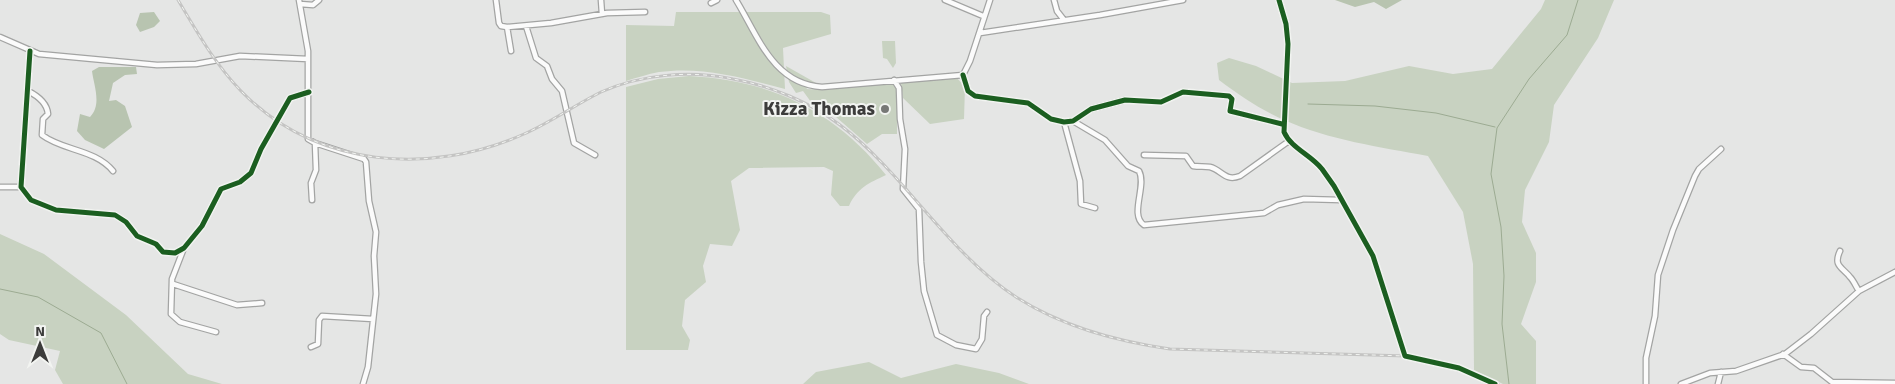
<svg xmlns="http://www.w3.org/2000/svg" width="1895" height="384" font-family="Signika,sans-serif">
<rect width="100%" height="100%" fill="#e5e6e5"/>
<path fill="#c8d2c1" d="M1545,0H1614L1598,38L1554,105L1549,142L1525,190L1522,222L1536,253V282L1521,324L1536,341V384H1503L1474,370L1473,264L1463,212L1428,156C1380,147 1329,140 1284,120C1261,110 1239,95 1219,80L1217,63L1229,58L1256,66L1292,83L1345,81L1409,66L1453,74L1492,69L1541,9Z
M676,12H821L830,15L831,34L783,48L785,89C744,78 702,66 659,72C648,74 636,78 626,81V25L674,26Z
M882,41H895L896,63L893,68L887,59L883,58Z
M786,66L816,83L806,89L825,90L892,80L897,89V134H882L867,144L828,110L811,102L803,91L796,93L789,82Z
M689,76C771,80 835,111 886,175C869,183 857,188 849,206H840L831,195L833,171L824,167L749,168L731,181L740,230L732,246L710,244L703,266L706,282L685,300L682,326L690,340L688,350H626V87L658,79Z
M957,78L965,87L964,119L930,124L903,98L901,83Z
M0,234L44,254L126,315L188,374L222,384H63L55,370L60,351L9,340L0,334Z
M869,362L901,378L956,364L999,373L1029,384H803L816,372Z"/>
<path fill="#b8c4b0" d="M1335,0H1402L1386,9L1374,2L1355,7Z
M154,12L160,21L154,27L140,32L136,25L140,13Z
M99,67H136L137,74L125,75L113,83L109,101L116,100L125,106L132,127L104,149L85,140L77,131L80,114L90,117C102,105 94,86 92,71Z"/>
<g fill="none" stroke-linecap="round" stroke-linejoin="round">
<path stroke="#9cab92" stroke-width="1" d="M1308,104L1375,106L1436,113L1495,127
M0,289L38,297L101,333L127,384
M1509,384L1502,324L1504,276L1501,227L1491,174L1497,128L1529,79L1567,35L1578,0"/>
<defs>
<path id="street" d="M299,0L308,51V139L315,143L316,170L311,183L312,200
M496,0L499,23L501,26L507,27L551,23L607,13L645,12
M601,0L602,14
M736,0C758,36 773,84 822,87L963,75L970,61L990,0
M945,0L983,16
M1054,0L1057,11L1064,20
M1279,0L1286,24L1288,44L1284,132C1291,148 1311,155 1322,169L1334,186L1373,256L1405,356L1459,368L1495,384
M711,3L717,0
M300,4L313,5L319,0
M526,26L536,58L547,66L552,79L562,91L574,143L595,155
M507,27L511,51
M980,33L1100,15L1183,0
M0,37L39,54L157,65L196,64L240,56L308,59
M30,51L21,187L31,200L56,210L115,215L126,222L137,236L156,244L163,252L175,253L184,248L202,226L221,189L240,182L251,173L261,149L290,98L309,92
M963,75L968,91L975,96L1028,103L1051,119L1064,122L1073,121L1091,109L1125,100L1161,102L1183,92L1229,96L1232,99L1230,111L1282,124
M894,80L899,88L900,119L905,149L903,189L919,209L921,262L924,291L937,335L956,345L976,349L982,339L984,316L987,312
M28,91C38,96 47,103 48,114L43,119L42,135C63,151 95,149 113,171
M1073,121L1105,140L1128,166L1139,171C1147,186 1129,215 1144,225L1264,213L1278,205L1304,199L1341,200
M1064,122L1080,181L1081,204L1095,208
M315,143L364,159L366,162L369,201L376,232L374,256L376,294L368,367L363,384
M1144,155L1186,156L1193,166C1199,167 1205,166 1210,167C1222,170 1225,182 1240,176L1289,141
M0,187H21
M184,248L172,279L171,314L180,322L216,332
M1840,251C1833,266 1842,267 1850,277C1854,281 1856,287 1859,291
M173,284L237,305L262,303
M311,347L318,344L319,320L322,316L373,319
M1783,354L1801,367L1814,368L1832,382L1895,383
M1646,384V358L1655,316L1658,275L1673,230L1695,176L1699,169L1721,149
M1681,384L1710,373L1736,371L1785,354L1811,334L1859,291L1895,272
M1718,384L1721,372"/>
</defs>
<use href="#street" stroke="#a3a4a3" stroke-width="7"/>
<use href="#street" stroke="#fbfbfb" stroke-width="4.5"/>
<defs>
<path id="rail" d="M178,0C197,32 215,64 241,91C316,168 430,176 524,134C551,122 575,105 601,92C642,74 690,70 733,79C771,86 810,102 840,125C904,173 947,252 1016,297C1063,327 1116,341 1170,349L1406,356C1437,360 1471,367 1498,384"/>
</defs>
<use href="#rail" stroke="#c4c4c3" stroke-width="3"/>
<use href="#rail" stroke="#f2f4f1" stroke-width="1" stroke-dasharray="4" stroke-linecap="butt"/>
<defs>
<path id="cycleway" d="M1279,0L1286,24L1288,44L1284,132C1291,148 1311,155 1322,169L1334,186L1373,256L1405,356L1459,368L1495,384
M30,51L21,187L31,200L56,210L115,215L126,222L137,236L156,244L163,252L175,253L184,248L202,226L221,189L240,182L251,173L261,149L290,98L309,92
M963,75L968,91L975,96L1028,103L1051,119L1064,122L1073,121L1091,109L1125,100L1161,102L1183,92L1229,96L1232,99L1230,111L1282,124"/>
</defs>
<use href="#cycleway" stroke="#f2f4f1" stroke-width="8"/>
<use href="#cycleway" stroke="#1b5e20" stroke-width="5"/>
</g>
<circle fill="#777876" stroke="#f2f4f1" stroke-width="2" cx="885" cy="109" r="5"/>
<g text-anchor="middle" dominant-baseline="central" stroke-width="4" stroke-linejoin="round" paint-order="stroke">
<g font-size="19" font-weight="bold" fill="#3c3c3b" stroke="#f2f4f1" text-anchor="end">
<text x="875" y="109">Kizza Thomas</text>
</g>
</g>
<g transform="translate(40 344)" stroke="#f2f4f1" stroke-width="4" paint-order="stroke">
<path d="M0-4L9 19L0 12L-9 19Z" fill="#3c3c3b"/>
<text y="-8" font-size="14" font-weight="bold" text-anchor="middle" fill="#3c3c3b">N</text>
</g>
</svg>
